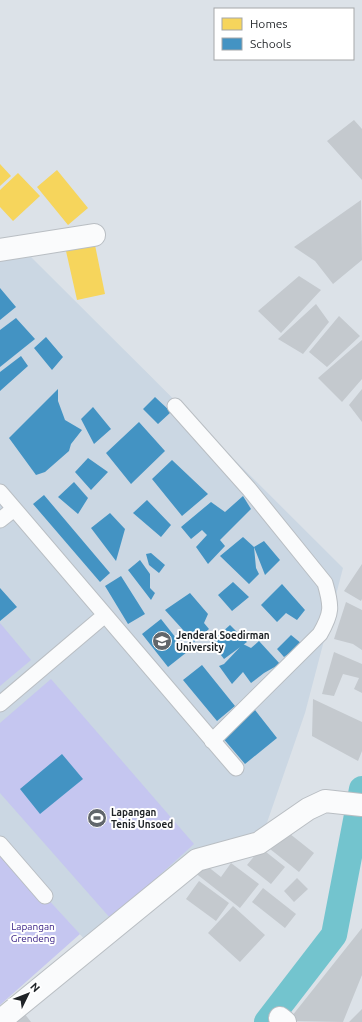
<svg xmlns="http://www.w3.org/2000/svg" width="362" height="1022" font-family="Ubuntu,sans-serif">
<rect width="100%" height="100%" fill="#dce2e8"/>
<path fill="#cbd7e3" d="M31,257L343,568L305,713L262,837L183,861L87,942L0,847V261Z"/>
<path fill="#c5c6f0" d="M0,623L31,660L0,686Z
M51,679L194,844L111,919L0,793V723Z
M0,847L80,934L0,1005Z"/>
<path fill="#f6d55c" d="M0,164L11,176L0,186Z
M57,170L88,208L68,225L37,187Z
M18,173L40,196L13,221L0,207V190Z
M95,245L105,294L77,300L66,251Z"/>
<path fill="#4393c3" d="M0,288L16,307L0,320Z
M16,318L35,339L0,367V330Z
M46,337L63,357L52,370L34,348Z
M21,356L28,366L0,391V372Z
M58,389V401L65,420L82,430L71,444L69,451L45,472L36,475L9,438Z
M155,397L171,412L158,424L143,409Z
M93,407L111,429L94,444L81,419Z
M139,422L165,451L131,484L106,453Z
M88,458L108,472L91,490L75,472Z
M172,460L208,494L182,516L152,479Z
M74,482L88,498L78,514L58,497Z
M44,495L110,573L100,582L33,504Z
M243,496L251,509L220,540L225,546L208,564L196,547L207,535L202,530L191,539L181,527L211,502L225,512Z
M147,500L171,525L161,537L133,513Z
M110,513L125,529L116,561L91,528Z
M243,537L254,547L256,568L259,574L249,584L220,556Z
M264,541L280,560L265,575L254,547Z
M151,553L165,565L159,573L149,565L146,554Z
M140,560L150,574V588L155,593L151,600L128,570Z
M121,576L145,614L128,624L105,586Z
M233,582L249,597L232,611L218,595Z
M282,584L305,610L297,620L286,613L277,622L261,605Z
M0,588L17,607L0,621Z
M190,593L208,614L204,623L209,629L194,642L165,610Z
M161,619L187,652L168,667L142,634Z
M230,625L247,642L224,659L211,642Z
M291,635L302,644L284,657L277,649Z
M259,641L280,664L264,673L251,683L243,672L232,684L219,666L224,664L243,644L251,648Z
M202,665L235,706L217,721L183,680Z
M255,710L277,738L245,764L222,737Z
M62,754L83,779L40,814L20,789Z"/>
<g fill="none" stroke-linecap="round" stroke-linejoin="round">
<path stroke="#73c4ce" stroke-width="26" d="M267,1022L334,935L362,789"/>
</g>
<path fill="#c4c9ce" d="M354,120L362,129V180L327,141Z
M361,200L362,260L333,284L315,261L294,247Z
M299,276L321,290L281,333L258,311Z
M316,304L329,322L303,354L278,339Z
M339,316L360,336L327,367L309,352Z
M362,340V379L342,402L318,378Z
M362,389V422L349,405Z
M362,564V599L361,601L344,591Z
M346,602L362,610V650L353,644L334,639Z
M334,652L362,664V693L354,689L359,678L343,674L334,696L322,694Z
M313,699L362,722V751L358,761L312,736Z
M285,830L314,853L299,872L270,849Z
M261,848L285,867L271,884L247,865Z
M202,862L221,877L231,863L259,884L240,908L194,872Z
M297,878L308,889L294,902L284,891Z
M199,881L229,903L216,921L186,899Z
M263,888L296,914L285,928L252,902Z
M233,906L265,935L240,962L208,933Z
M362,928V975L343,1022L288,1021Z
M362,1009V1022H349Z
M24,1013L31,1022H14Z"/>
<g fill="none" stroke-linecap="round" stroke-linejoin="round">
<defs>
<path id="service" d="M175,406L249,489L325,583C332,607 332,613 320,634L212,741
M0,492L236,768
M0,520L14,509
M0,704L105,615
M0,844L45,896"/>
<path id="minor" d="M0,250L94,235
M280,1018L285,1022
M0,1021L197,860L259,843L308,809L325,801L362,805"/>
</defs>
<use href="#service" stroke="#b9bec3" stroke-width="17"/>
<use href="#minor" stroke="#b9bec3" stroke-width="24"/>
<use href="#service" stroke="#fafbfc" stroke-width="15"/>
<use href="#minor" stroke="#fafbfc" stroke-width="22"/>
</g>
<defs>
<symbol id="university-disc" viewBox="-11 -11 22 22"><circle r="9.5" fill="#61666b" stroke="#fff"/><path d="M0-5L7-2L0 1L-7-2ZM-4 1L0 2.5L4 1V4Q0 6-4 4Z" fill="#fff"/></symbol>
<symbol id="stadium-disc" viewBox="-11 -11 22 22"><circle r="9.5" fill="#61666b" stroke="#fff"/><path d="M0-5a6.5 5 0 1 0 0 10a6.5 5 0 1 0 0-10ZM-3.5-1.8h7v3.6h-7Z" fill="#fff"/></symbol>
</defs>
<g fill-rule="evenodd">
<use href="#university-disc" x="151" y="630" width="22" height="22"/>
<use href="#stadium-disc" x="86" y="807" width="22" height="22"/>
</g>
<g text-anchor="middle" dominant-baseline="central" stroke-width="4" stroke-linejoin="round" paint-order="stroke">
<g font-size="10" font-weight="bold" fill="#1f2327" stroke="#fff" text-anchor="start">
<text x="176" y="635">Jenderal Soedirman<tspan x="176" dy="12">University</tspan></text>
<text x="111" y="812">Lapangan<tspan x="111" dy="12">Tenis Unsoed</tspan></text>
</g>
<g font-size="10" fill="#382085" stroke="#fff">
<text x="33" y="926">Lapangan<tspan x="33" dy="12">Grendeng</tspan></text>
</g>
</g>
<rect x="214" y="8" width="140" height="52" fill="#ffffff" stroke="#a5a7a9"/>
<rect x="222" y="18" width="20" height="12" fill="#f6d55c" stroke="#a5a7a9"/>
<text x="250" y="28" font-size="12" fill="#1f2327">Homes</text>
<rect x="222" y="38" width="20" height="12" fill="#4393c3" stroke="#a5a7a9"/>
<text x="250" y="48" font-size="12" fill="#1f2327">Schools</text>
<g transform="translate(28 994) rotate(47)" stroke="#ffffff" stroke-width="3" paint-order="stroke">
<path d="M0-3L7 15L0 10L-7 15Z" fill="#1f2327"/>
<text y="-6" font-size="11" font-weight="bold" text-anchor="middle" fill="#1f2327">N</text>
</g>
</svg>
